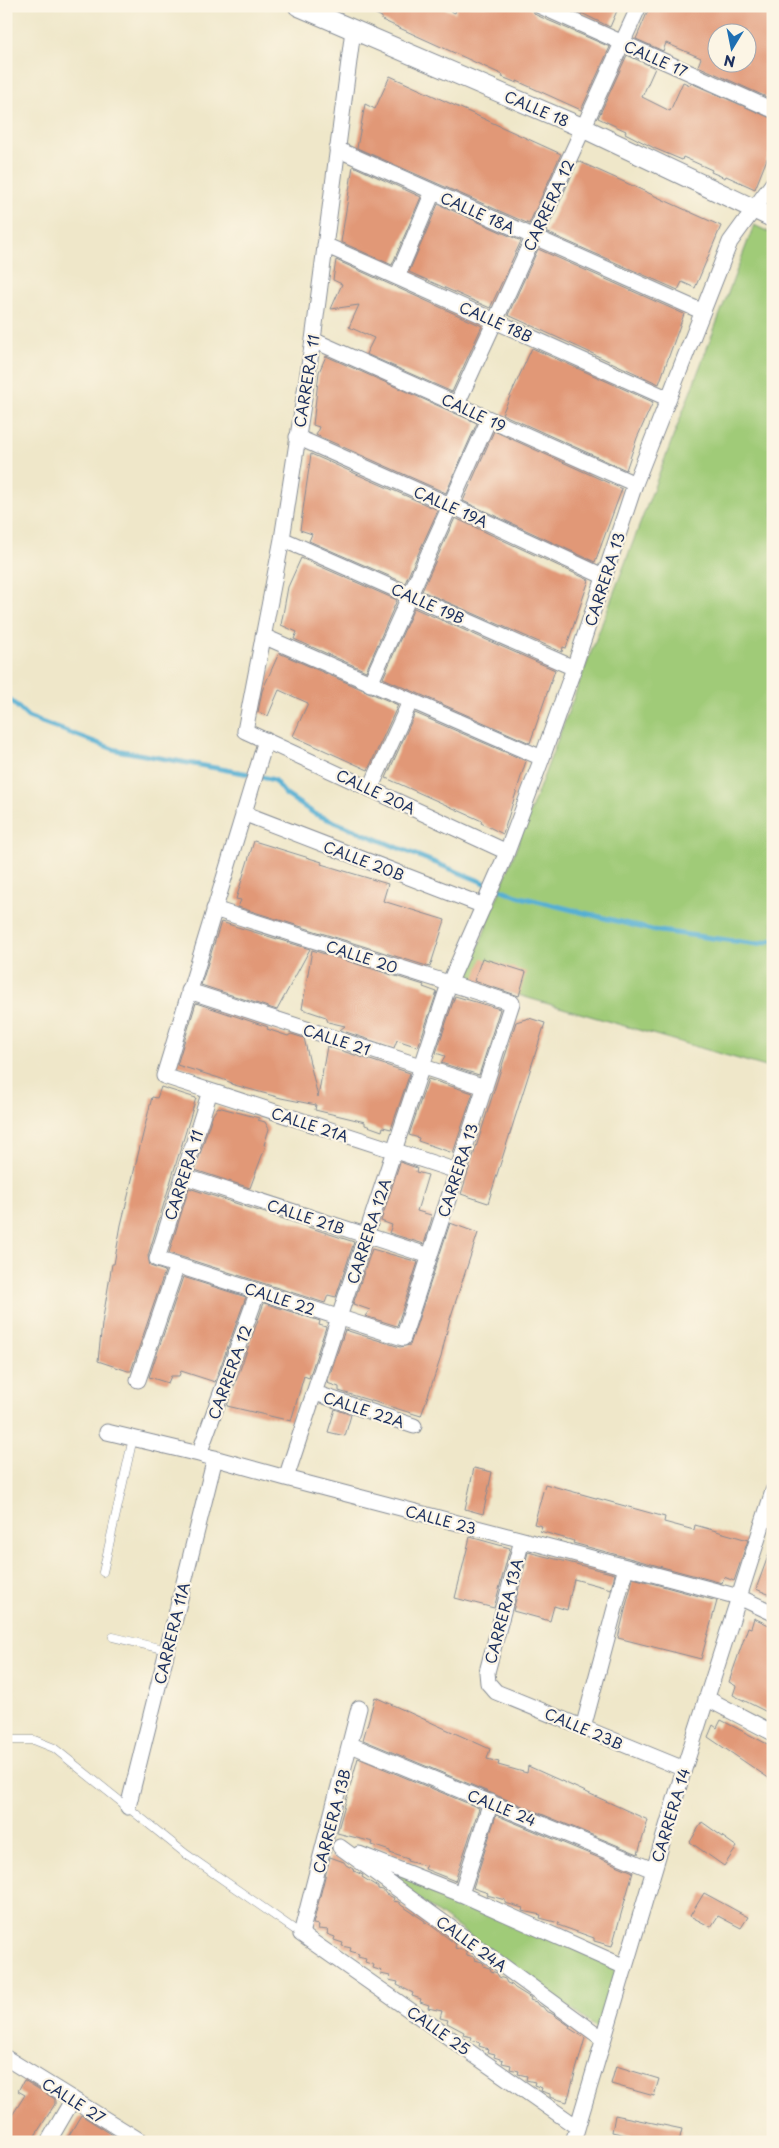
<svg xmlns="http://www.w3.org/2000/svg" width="779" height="2148" font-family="'Playpen Sans',sans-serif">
<rect width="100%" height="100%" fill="#fcf5e5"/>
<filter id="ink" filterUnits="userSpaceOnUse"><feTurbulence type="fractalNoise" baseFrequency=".02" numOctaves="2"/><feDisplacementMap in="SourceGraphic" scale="10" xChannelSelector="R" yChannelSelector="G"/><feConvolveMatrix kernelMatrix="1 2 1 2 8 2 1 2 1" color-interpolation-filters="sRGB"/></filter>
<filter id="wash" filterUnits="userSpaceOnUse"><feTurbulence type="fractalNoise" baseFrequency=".0096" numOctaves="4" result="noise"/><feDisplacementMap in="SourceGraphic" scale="20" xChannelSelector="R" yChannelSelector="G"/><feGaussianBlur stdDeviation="1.12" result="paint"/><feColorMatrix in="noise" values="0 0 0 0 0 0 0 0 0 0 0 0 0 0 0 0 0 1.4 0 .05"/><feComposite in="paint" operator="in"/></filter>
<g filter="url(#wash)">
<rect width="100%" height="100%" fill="#efe7c9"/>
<path fill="#a0cb78" stroke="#5e7d6b" d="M754,225L773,234V1069L466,980Z
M398,1873L618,1968L598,2029L394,1881Z"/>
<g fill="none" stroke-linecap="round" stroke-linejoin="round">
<path stroke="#55afd3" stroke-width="5" d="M6,696L28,717L116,750L249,774
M262,777L274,780L285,794L315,814L517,896L652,930L757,944L773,940"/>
</g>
<g id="blocks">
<path fill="#e19877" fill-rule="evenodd" d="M359,6H440L455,13L457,6H528L536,15L610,47L581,110L517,81V83L502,77L503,75L382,20V17Z
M567,6H619L610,27Z
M650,6H763L773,11V100L698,66L701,58L666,43L663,51L636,39ZM716,32H746V62H716Z
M627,55L655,68L642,97L670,111L683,82L690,85L691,83L773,119V144L755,189L726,176L725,178L711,172L712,170L683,157L682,160L656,149L625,133L626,131L598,118Z
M390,76L561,154L529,224L357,148L365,104L375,109Z
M578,161L721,226L695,288L682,282L678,290L546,232Z
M353,166L421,197L392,265L341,242Z
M438,204L521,241L490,308L409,272Z
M538,249L684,314L659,384L508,315Z
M336,260L482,326L452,392L366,354L374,338L349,327L359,305L331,309L342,284L333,280Z
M532,348L653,402L637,438L626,470L502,414Z
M326,356L477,423L446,493L316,435L319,427L313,425L316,398L319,372Z
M494,431L622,489L595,562L463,501Z
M311,454L438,510L405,583L309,541L312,534L300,530Z
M455,518L589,580L566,648L563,647L562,652L422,591Z
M301,558L397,600L366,671L294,639L297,632L281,625L288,587Z
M414,608L555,670L530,743L383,678Z
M279,653L398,705L368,770L293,736L308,703L279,690L268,716L258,712L262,691Z
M415,713L526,761L503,834L481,823L482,821L386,778Z
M254,841L322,862L321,864L388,884L383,901L445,920L430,967L238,907L241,900L236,899Z
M221,922L310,949L277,1010L201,985Z
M312,950L424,985L423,987L437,992L418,1047L397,1040L394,1048L340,1030L345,1026L328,1022L326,1017L302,1009Z
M482,958L526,972L519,996L474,981Z
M455,996L500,1009L479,1075L441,1063L445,1056L436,1053Z
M196,1003L268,1027L267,1029L288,1036L291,1034L304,1038L318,1097L327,1046L410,1073L391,1129L383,1127L382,1131L365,1125V1122L315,1110L316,1105L281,1098L231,1084L232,1083L219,1078L177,1065Z
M529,1018L545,1023L488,1203L461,1194L516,1022Z
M428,1079L473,1093L453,1153L418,1141L419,1138L409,1135Z
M161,1087L196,1098L148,1256L150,1266L165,1271L131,1371H128L98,1361L102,1324L112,1264H114L121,1225L152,1097L157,1098Z
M218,1107L259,1118L258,1120L265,1122L269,1129L264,1145H266L250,1188L195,1170L212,1116Z
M400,1162L417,1168L416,1172L428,1175L417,1211L431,1215L432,1218L424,1244L389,1233L392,1225L381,1221Z
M189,1188L354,1242L336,1297L328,1295L325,1303L169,1253Z
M450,1223L478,1233L449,1322L441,1357L421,1416L339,1391V1387L327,1383L345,1330L400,1347L410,1345Z
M372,1249L418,1262L397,1326L365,1316L370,1310L353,1304Z
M183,1277L246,1297L215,1382L181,1371L179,1376H171L168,1383L149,1377Z
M264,1303L320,1321L319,1325L326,1327L309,1378L304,1376L291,1421L227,1406Z
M335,1409L351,1415L345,1436L328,1432Z
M474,1468L492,1472L483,1514L465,1509Z
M545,1484L665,1517L664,1522L694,1530L695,1525L748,1540L734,1581L724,1577L722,1583L573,1543L574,1541L540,1531L542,1526L534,1524Z
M470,1537L510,1548L494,1608L455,1598Z
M771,1548L773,1549V1596L756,1589Z
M528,1552L615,1574L611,1589L574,1579L567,1610L554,1606L550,1621L513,1611Z
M633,1578L717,1601L701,1659L618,1638Z
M754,1618L773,1627V1715L733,1695L736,1686L729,1682L748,1627L751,1628Z
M375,1697L490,1749L487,1759L499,1762L498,1765L527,1773L528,1766L648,1820L638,1854L363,1740Z
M721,1720L773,1747V1781L708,1737L713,1725L717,1728Z
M358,1758L479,1808L455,1881L425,1869L426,1866L407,1861L408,1859L390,1853V1851L372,1845L373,1842L337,1833Z
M496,1815L633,1872L612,1946L594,1941V1938L558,1925L559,1923L540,1918L541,1915L522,1911L523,1908L505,1903V1900L487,1895L488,1893L473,1888Z
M702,1822L737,1847L724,1866L690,1842Z
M330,1857L344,1862L346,1865L355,1870L354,1871L363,1875L362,1877L378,1887V1889L383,1890L386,1894L394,1898L393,1901L399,1902L401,1905L425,1921V1923L429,1924L456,1944L455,1948L466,1951L467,1955L474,1957L475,1960L482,1962L484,1964L483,1966L490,1968L491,1971L497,1973L499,1977L505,1979L507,1983L512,1985L515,1988L531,1998L530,2000L536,2002L538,2005L543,2007L546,2011L551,2013L570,2026L569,2028L585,2038L567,2102L550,2097V2094L541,2091L542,2088L534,2085L535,2082L526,2080L527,2076L518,2074L519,2071L510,2069L511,2065L502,2063L503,2060L494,2057L495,2054L487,2052L488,2049L479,2046L480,2043L471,2040L472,2037L463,2035L464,2032L447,2023L448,2020L440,2018L442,2011L428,2008L429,2005L420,2002L421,1999L412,1996L413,1993L397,1985L398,1982L389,1980L390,1976L381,1974L382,1971L373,1968L374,1965L365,1962L366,1959L358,1957L359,1954L350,1951L351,1948L342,1946L343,1943L334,1940L335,1937L327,1934L328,1930L318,1929L319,1925L313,1924Z
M704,1893L748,1917L741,1928L718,1916L711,1927L690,1916Z
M616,2066L659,2079L654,2096L611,2084Z
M24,2080L55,2099V2104L31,2142H6V2125L25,2095L18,2091Z
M81,2115L124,2142H65Z
M615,2115L682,2129L679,2142H658L612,2132Z"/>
</g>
</g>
<g filter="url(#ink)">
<use href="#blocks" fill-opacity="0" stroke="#858b94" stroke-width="1"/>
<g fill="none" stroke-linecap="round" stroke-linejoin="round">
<defs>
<path id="service" d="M103,1572L133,1438
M113,1637L167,1650
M6,1740H34L54,1748L186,1854L301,1934"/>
<path id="minor" d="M540,6L773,110
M353,30L313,340L282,539L245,731L507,852
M337,149L701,311
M325,245L667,398
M397,277L433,192
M313,340L635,484
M457,404L639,6
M297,437L450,505L605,577
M282,539L574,668
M263,636L542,758
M370,684L489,419
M266,740L164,1076L457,1171
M370,789L410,702
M243,813L484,906
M189,991L485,1087
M210,1091L157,1259L403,1338L512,1003L214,909
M183,1176L430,1256
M138,1380L177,1265
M315,1393L414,1426
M107,1432L199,1454L286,1478L626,1567L739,1597L773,1613
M199,1454L258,1291
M286,1478L449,984L505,857L542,758L574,668L635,484L730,242L773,183
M522,1540L487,1672L488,1683L496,1692L684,1769
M706,1698L773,1733
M359,1708L301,1934L577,2127
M583,1728L626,1567
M351,1745L653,1870
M128,1807L215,1458
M340,1847L603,2039
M359,1854L461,1894L625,1967
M461,1894L491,1802
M6,2058L142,2142
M48,2142L73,2099
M573,2142L684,1769L773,1491"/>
<path id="tertiary" d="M298,6L583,128L773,218"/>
</defs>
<use href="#service" stroke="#858b94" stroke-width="9"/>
<use href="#minor" stroke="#858b94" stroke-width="17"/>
<use href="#tertiary" stroke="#858b94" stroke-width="21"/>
<use href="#service" stroke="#fff" stroke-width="8"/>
<use href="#minor" stroke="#fff" stroke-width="15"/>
<use href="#tertiary" stroke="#fff" stroke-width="19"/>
</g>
</g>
<g text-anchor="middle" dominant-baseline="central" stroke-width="4.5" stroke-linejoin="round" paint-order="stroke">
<g font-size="15" fill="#1b2f5e" stroke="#fcf5e5">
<text transform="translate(656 58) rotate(24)">CALLE 17</text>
<text transform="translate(537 108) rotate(23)">CALLE 18</text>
<text transform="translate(548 205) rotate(-65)">CARRERA 12</text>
<text transform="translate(478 212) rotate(24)">CALLE 18A</text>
<text transform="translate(496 321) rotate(24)">CALLE 18B</text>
<text transform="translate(306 381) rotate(-81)">CARRERA 11</text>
<text transform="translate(474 412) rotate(25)">CALLE 19</text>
<text transform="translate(451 506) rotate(24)">CALLE 19A</text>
<text transform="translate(604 579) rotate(-72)">CARRERA 13</text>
<text transform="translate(428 603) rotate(24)">CALLE 19B</text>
<text transform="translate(376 791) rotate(25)">CALLE 20A</text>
<text transform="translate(364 860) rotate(21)">CALLE 20B</text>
<text transform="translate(362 956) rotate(18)">CALLE 20</text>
<text transform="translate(337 1039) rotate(18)">CALLE 21</text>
<text transform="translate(310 1124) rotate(18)">CALLE 21A</text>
<text transform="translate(457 1170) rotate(-72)">CARRERA 13</text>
<text transform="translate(183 1175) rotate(-72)">CARRERA 11</text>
<text transform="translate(306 1216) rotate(18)">CALLE 21B</text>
<text transform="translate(368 1231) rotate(-72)">CARRERA 12A</text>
<text transform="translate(280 1298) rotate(18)">CALLE 22</text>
<text transform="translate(229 1372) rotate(-70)">CARRERA 12</text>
<text transform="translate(364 1409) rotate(18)">CALLE 22A</text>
<text transform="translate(441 1519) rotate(15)">CALLE 23</text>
<text transform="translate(503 1611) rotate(-75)">CARRERA 13A</text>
<text transform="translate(171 1633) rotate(-76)">CARRERA 11A</text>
<text transform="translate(584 1728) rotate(23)">CALLE 23B</text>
<text transform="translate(502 1807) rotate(22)">CALLE 24</text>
<text transform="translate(670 1815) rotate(-73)">CARRERA 14</text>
<text transform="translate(331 1821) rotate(-75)">CARRERA 13B</text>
<text transform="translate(472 1943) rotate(36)">CALLE 24A</text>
<text transform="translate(439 2030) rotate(35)">CALLE 25</text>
<text transform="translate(74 2100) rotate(32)">CALLE 27</text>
</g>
</g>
<rect width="779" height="2148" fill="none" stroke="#fcf5e5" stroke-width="25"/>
<g transform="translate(732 48) rotate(190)"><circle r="24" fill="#fcf5e5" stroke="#a2a6af"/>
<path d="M0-4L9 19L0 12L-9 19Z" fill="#1f6fb2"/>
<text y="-8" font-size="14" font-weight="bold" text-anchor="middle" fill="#1b2f5e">N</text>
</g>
</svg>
